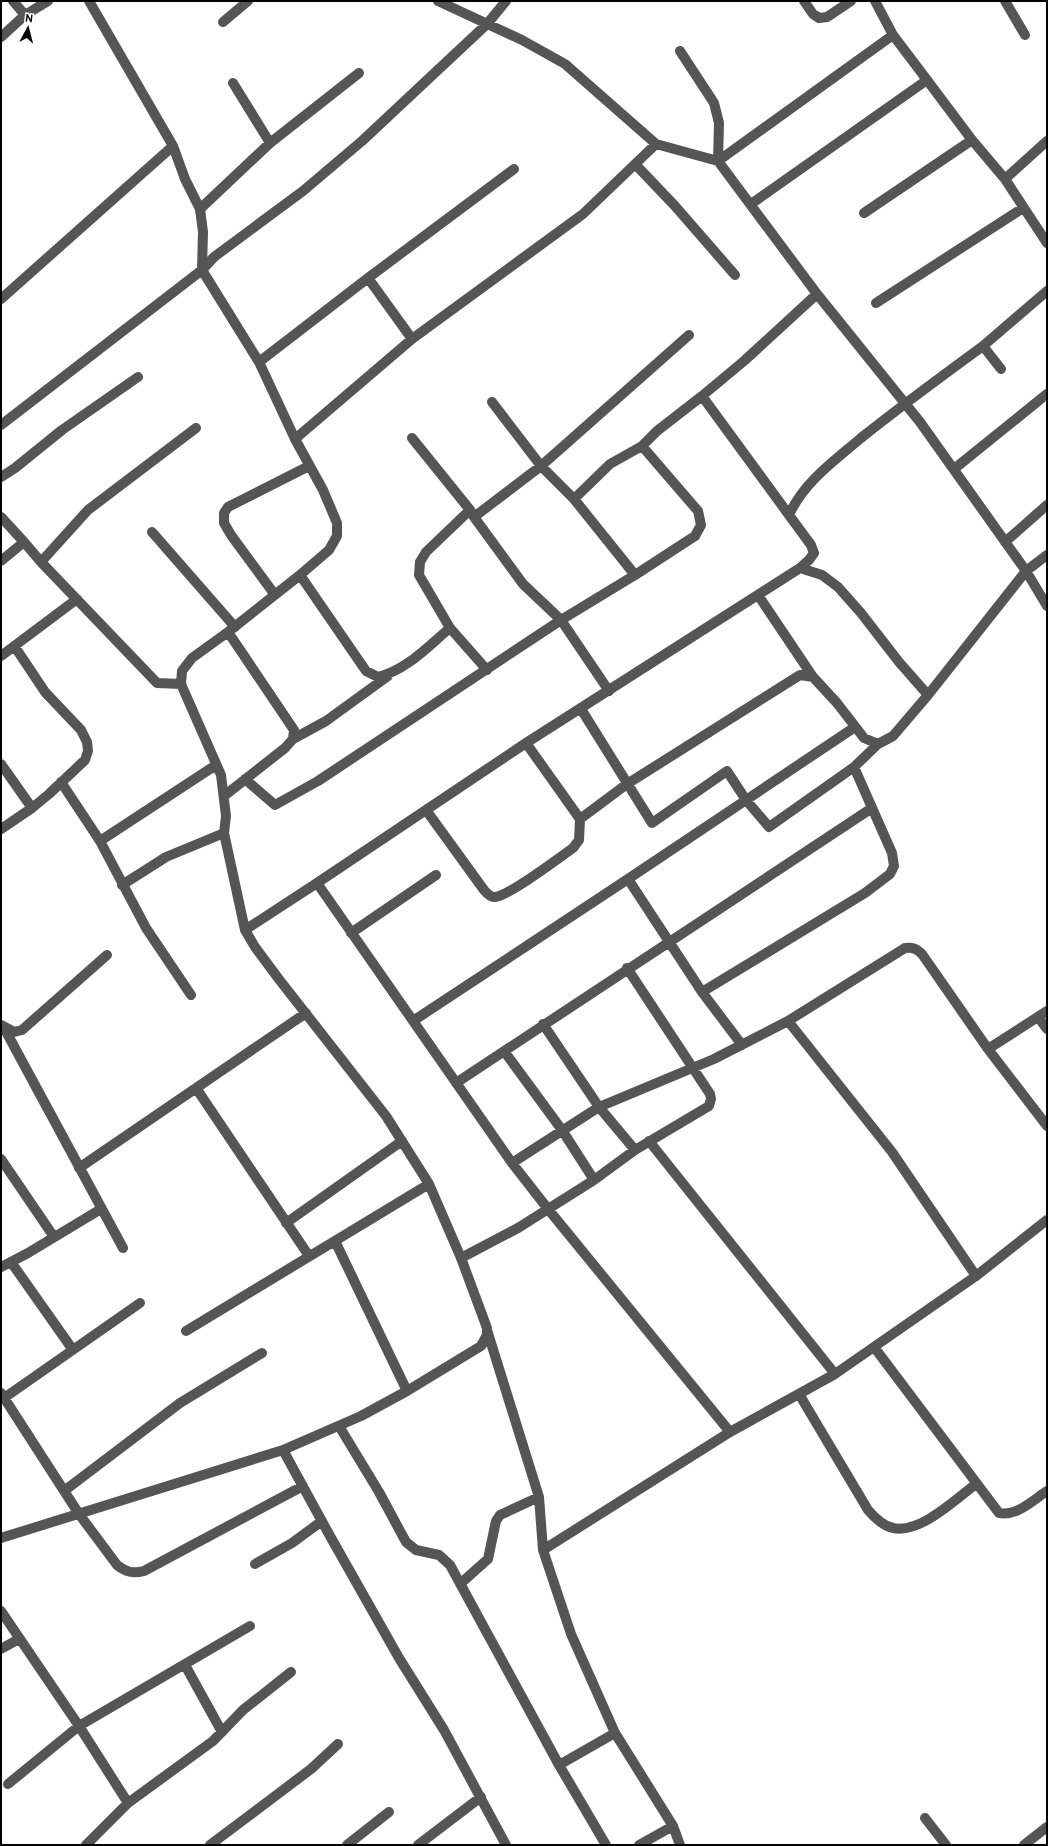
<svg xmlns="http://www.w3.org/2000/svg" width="1048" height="1846" font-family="Overpass,sans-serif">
<rect width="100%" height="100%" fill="#fff"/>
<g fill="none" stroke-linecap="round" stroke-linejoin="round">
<path stroke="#555" stroke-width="10" d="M13,1L25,15
M89,1L173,146L185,179L200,209L203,232L202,270L259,362L295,439L323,490L337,523V536L329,550L300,575
M438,1L522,40L565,64L656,144L718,161L817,294L920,422L1026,571L1047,606
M804,1L813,14L819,18L827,17L851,1
M875,1L893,35L927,80
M1005,1L1025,35
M223,22L248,1
M1,37L25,15L48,1
M680,51L714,103L719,123L718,161
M233,83L270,143
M718,161L893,35
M635,164L675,206L735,275
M1005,179L1047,141
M751,204L927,80L972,140L1005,179L1047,243
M200,209L270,143L359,73
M864,213L972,140
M368,278L412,339
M1,299L173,146
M876,303L1023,208
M983,346L1047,291
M259,362L368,278L514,169
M492,402L541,466L574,499L635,575L561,620L609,691
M1,425L202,270L214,257L303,191L362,141L487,24L506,1
M412,438L470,510
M295,439L412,339L583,214L656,144
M954,469L1047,394
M1,477L15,468L62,430L138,377
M574,499L610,464L642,446L657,431L702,396
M789,515L702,396L744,361L817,294
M1,517L24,542L1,561
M152,532L235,627
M24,542L41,562L157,683L181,684
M1005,542L1047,505
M41,562L88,510L196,428
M800,568L822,575L838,587L861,613L899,662L928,695
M635,575L695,536L701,525L698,511L642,446
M275,595L231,535L224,523V513L228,507L309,466
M758,595L813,677
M1,656L77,599
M487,670L450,628L419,575L420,562L426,552L470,510L474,517L541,466L689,335
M581,709L652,823L727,771L746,800L769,827L854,767L878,744
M293,739L326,721L388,676
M526,743L580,819L627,784L800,675L813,677L837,703L864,738L878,744L893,736L928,695L1026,571L1047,555
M1,764L32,808
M245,779L275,805L318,781L561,620L523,584L474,517
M61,782L100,841L146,928L191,995
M224,796L285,748L293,739L294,730L228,632
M426,810L484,890C487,893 489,897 494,897C506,898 560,857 573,848L579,840L580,819
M1,829L32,808L49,794L85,760L88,751L87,742L81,730L45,692L15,647
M100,841L216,765
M628,879L702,992L742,1045
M122,885L166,857L224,833L226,816L221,775L181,684L182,671L192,658L228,632L300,575L366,671L378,677C407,670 428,646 450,628
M245,930L317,883
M351,933L436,875
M702,992L865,893L890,874L894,866L892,853L854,767
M1038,1017L1047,1029
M413,1021L628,879L855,727
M788,1021L892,1152L976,1276
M543,1024L599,1107L635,1150
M1,1025L14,1032L22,1030L107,955
M3,1026L123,1248
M988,1049L1047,1011
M504,1051L562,1130L594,1180
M456,1083L872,808
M196,1088L309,1256
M649,1141L835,1374
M1,1159L54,1237
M512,1163L599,1107L714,1059L788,1021L905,948C913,947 917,949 922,954L988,1049L1047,1126
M79,1168L306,1013
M286,1223L402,1141
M335,1241L407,1391
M461,1258L518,1228L594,1180L635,1150L709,1106L711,1099L710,1094L627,968
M11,1262L73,1350
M1,1267L28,1253L101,1209
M487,1330L539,1497L543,1550L571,1634L615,1733L673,1826L680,1845
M186,1331L429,1184
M874,1347L999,1513C1016,1517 1033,1500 1047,1491
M1,1393L79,1514L117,1565C126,1572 133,1574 144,1571L303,1486
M799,1394L868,1510C874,1517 883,1526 893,1528C920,1534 956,1499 976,1484
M4,1398L140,1303
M339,1426L379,1492L406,1542L416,1550L439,1555L450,1565L559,1765L606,1845
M730,1432L548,1209L512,1163L317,883L526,743L800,568L809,560L814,553L811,545L789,515C804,482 834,461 861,438C901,406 942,376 983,346L1001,369
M283,1450L330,1536L399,1658L444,1730L506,1845
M64,1491L180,1403L262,1353
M1,1538L283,1450L361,1416L407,1391L481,1346L487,1335V1328L461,1258L429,1184L386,1116L278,978L255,947L245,930L224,833
M543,1550L730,1432L835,1374L976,1276L1047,1220
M255,1564L292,1543L322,1521
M460,1584L488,1559L496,1521L500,1515L539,1497
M1,1611L79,1726L128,1803
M1,1649L19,1639
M185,1665L222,1732
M559,1765L615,1733
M8,1784L79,1726L250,1626
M925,1818L946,1845
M86,1845L128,1803L213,1741L243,1710L291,1672
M210,1845L311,1769L338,1744
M347,1845L389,1812
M418,1845L481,1797
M639,1845L673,1826
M1024,1845L1047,1827"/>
</g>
<rect width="1048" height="1846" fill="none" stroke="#000000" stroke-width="4"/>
<g transform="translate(28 28) rotate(7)" stroke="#ffffff" stroke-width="3" paint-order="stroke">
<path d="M0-3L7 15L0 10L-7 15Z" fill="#000000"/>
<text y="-6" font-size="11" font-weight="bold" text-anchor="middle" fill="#000000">N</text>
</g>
</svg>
